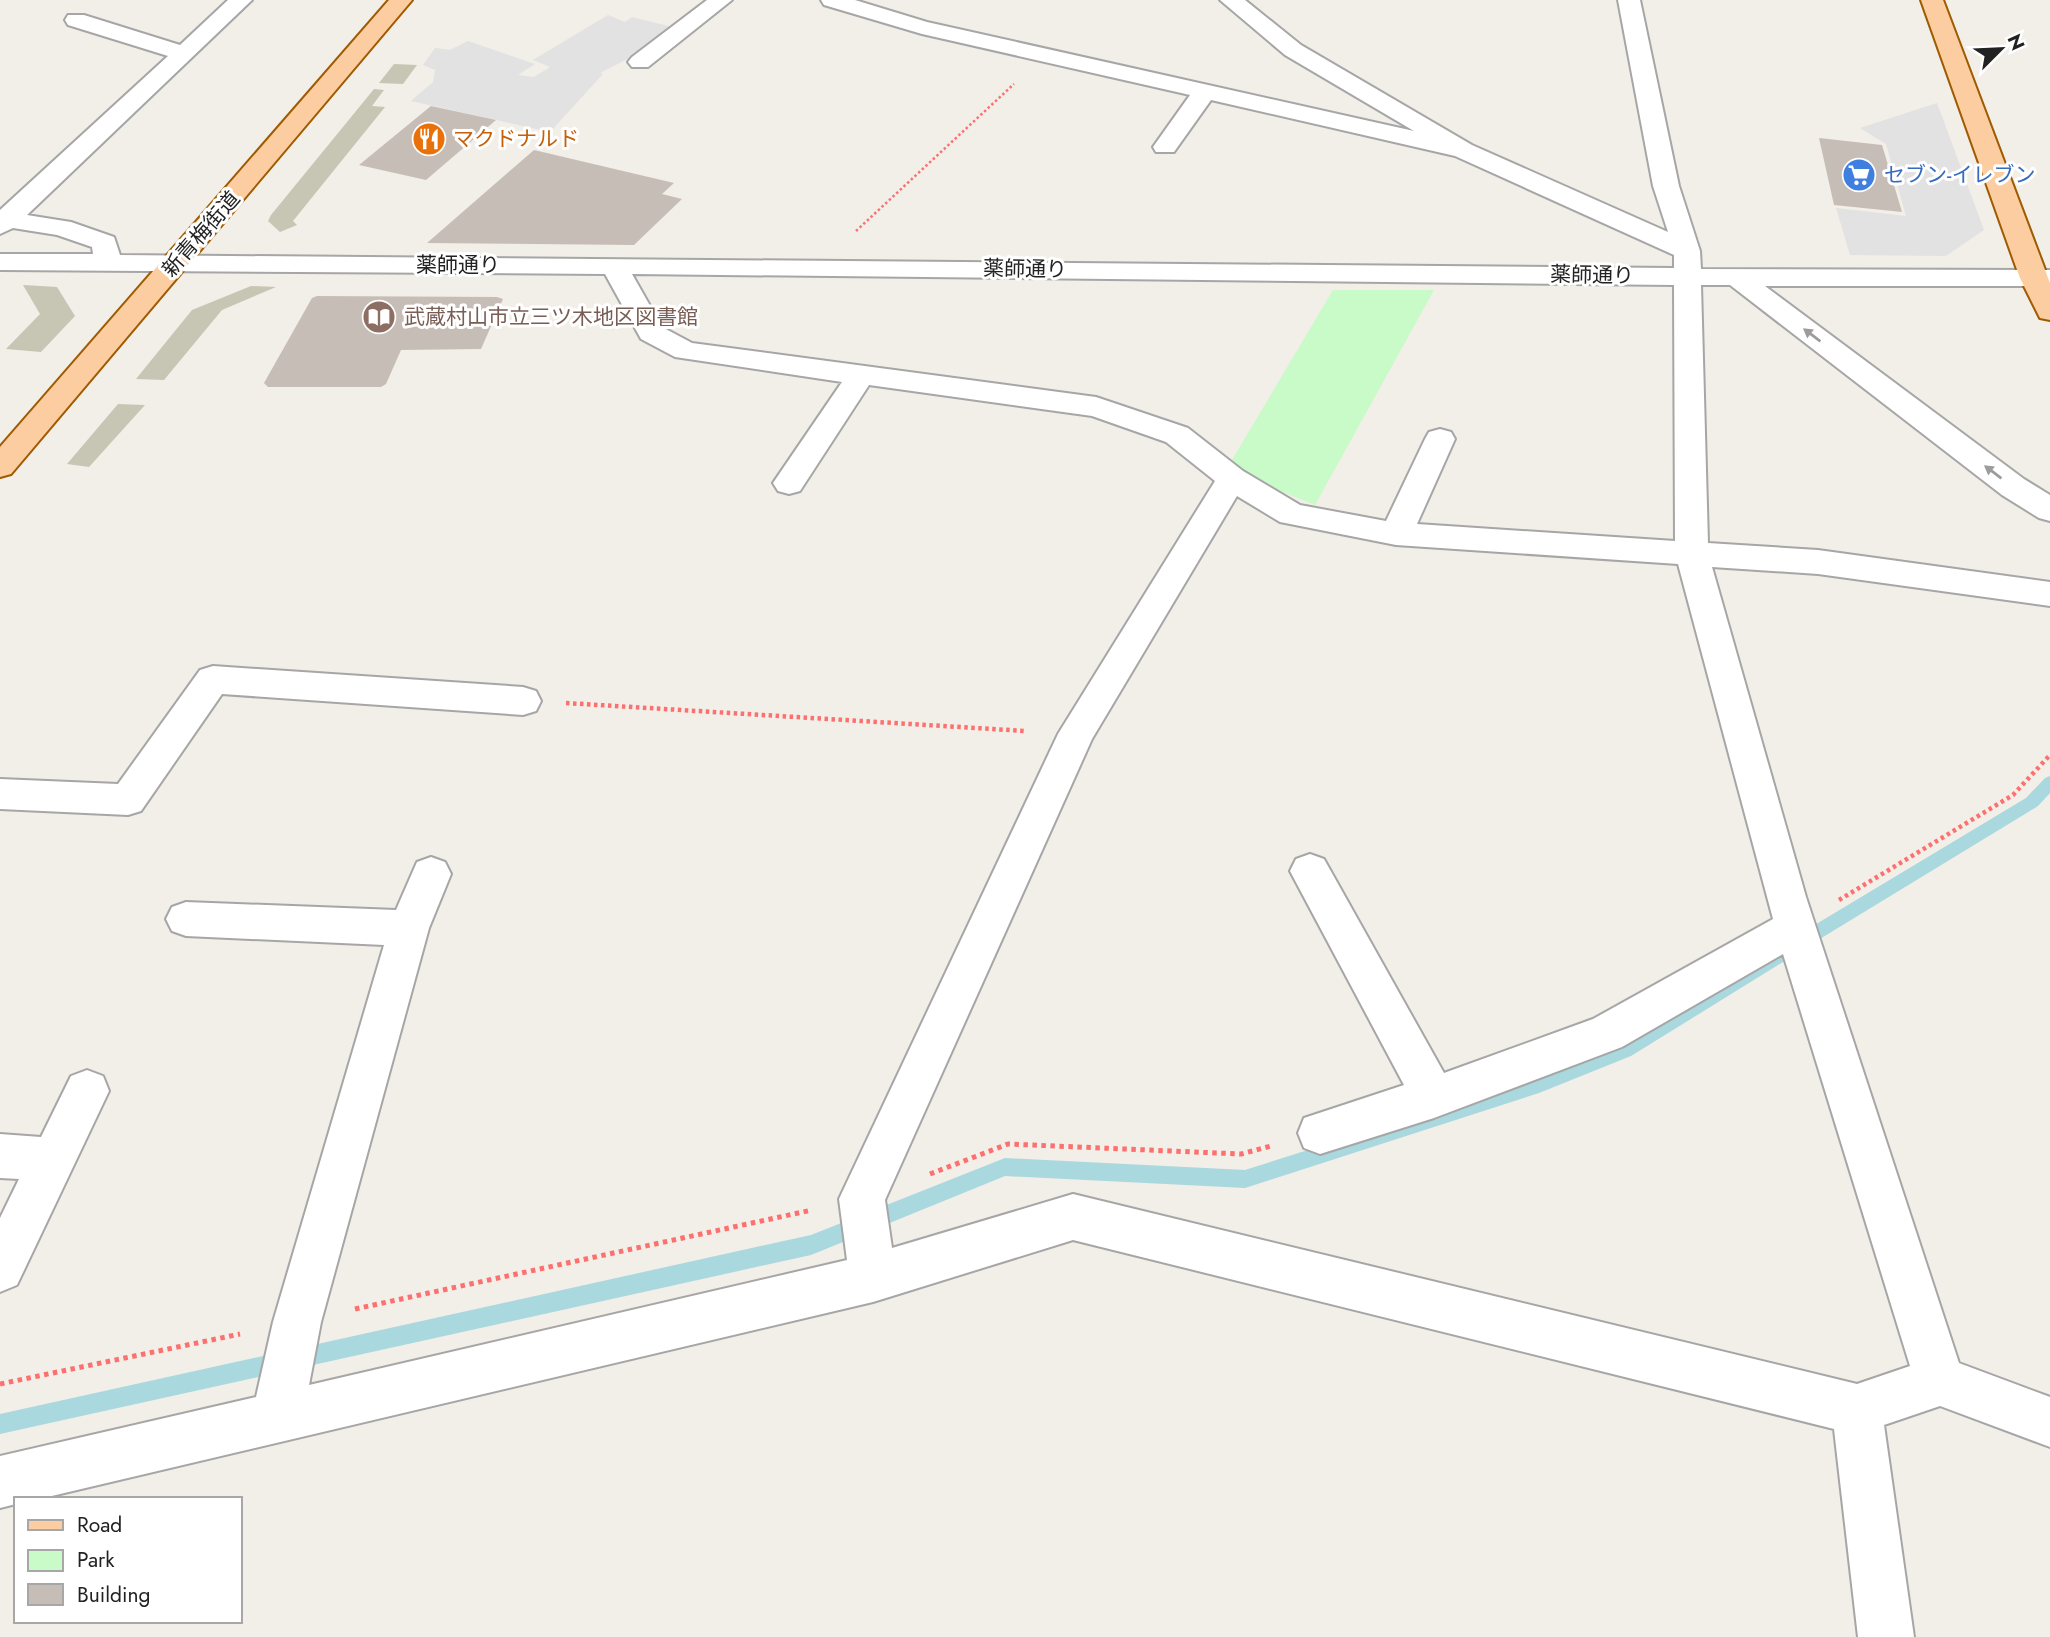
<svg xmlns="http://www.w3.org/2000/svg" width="2050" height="1637" font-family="Jost,'Noto Sans JP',sans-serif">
<rect width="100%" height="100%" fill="#f2eee8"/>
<path fill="#c7c5b3" d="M394,64L417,65L403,84L379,83Z
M374,89L384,90L372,106L385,107L293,221L297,225L280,232L268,221L271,215Z
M23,285L57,287L75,316L41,352L6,349L40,314Z
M251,286L276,287L222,310L164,380L136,379L192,310Z
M118,404L145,405L89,467L67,464Z"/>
<path fill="#c8fbc7" d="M1333,290H1434L1315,505L1246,477L1229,465Z"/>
<path fill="#e2e2e2" d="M608,15L625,22L632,17L672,27L639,53L600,73L603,74L550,132L411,101L433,82L435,70L423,65L435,48L450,50L468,41L535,64L518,75L534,77L550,67L533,60Z
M1937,103L1984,230L1946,256L1850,255L1836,208L1906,216L1886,144L1860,128Z"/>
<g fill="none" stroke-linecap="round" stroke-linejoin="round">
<path fill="#a9d8df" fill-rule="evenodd" d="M2050,776V793L2038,806L1805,948L1799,950L1793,948L1791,943L1793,938L2026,798L2045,778Z
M1777,950L1783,952L1785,957L1783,962L1631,1056L1539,1093L1245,1188L1005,1176L811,1255L0,1434V1414L811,1235L1005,1158L1245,1170L1538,1077L1619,1044Z"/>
</g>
<path fill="#c7bdb7" d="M431,106L496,120L426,180L359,165Z
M1819,138L1882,145L1902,212L1834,205Z
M534,150L674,183L662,194L682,199L634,245L427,243Z
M317,296L497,297L503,299L481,349L401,350L386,384L381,387H268L264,383L312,298Z"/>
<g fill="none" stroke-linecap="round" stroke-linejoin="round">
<defs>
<path id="minor" d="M228,0H252L27,215L71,222L114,237L120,255L1674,268V255L1455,156L1211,100L1174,152H1156L1153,147L1190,95L922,34L824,5L821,0H855L927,22L1414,131L1285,55L1220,0H1245L1301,45L1472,145L1668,232L1653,186L1618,0H1640L1679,186L1700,251L1701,269L2050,270V286H1765L2024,479L2050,495V521L2039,518L2002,495L1730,285H1701L1708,543L1818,550L2050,582V606L1818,574L1712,567L1806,897L1959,1363L2050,1397V1447L1940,1406L1884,1425L1914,1637H1858L1834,1429L1073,1240L873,1302L39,1499H16V1504L0,1508V1456L256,1397L273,1322L384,945L186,936L172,931L166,919L172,907L186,902L396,910L417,862L431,857L445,862L451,874L429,928L321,1322L309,1385L847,1260L839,1199L1058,734L1215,481L1166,442L1092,416L869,385L800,491L789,494L778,491L773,483L842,382L675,357L641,339L605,274L0,270V254H93L92,247L57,235L13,228L0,234V210L168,56L68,25L65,20L68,15H84L180,45ZM632,274L1674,285L1675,541L1417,524L1455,439L1451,432L1440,429L1429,432L1425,439L1386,521L1300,505L1243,471L1188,428L1096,397L692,343L662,327ZM1237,496L1280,522L1396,545L1678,564L1773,919L1593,1019L1444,1073L1324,859L1310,854L1296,859L1290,871L1404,1085L1304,1118L1298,1133L1304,1148L1320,1154L1434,1118L1622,1047L1783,954L1910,1366L1857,1384L1073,1194L892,1248L885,1200L1092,739Z
M707,0H732L648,67H632L628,62L632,57Z
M213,666L523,687L536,691L541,701L536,711L523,715L222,694L141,811L128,815L0,809V779L118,784L200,670Z
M87,1070L103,1076L109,1091L17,1285L0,1292V1218L19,1179L0,1178V1134L41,1137L71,1076Z"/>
<path id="major" d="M389,0H412L11,474L0,477V447Z
M1921,0H1943L2050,283V320L2040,318L2020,278Z"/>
</defs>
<use href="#minor" stroke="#a6a6a6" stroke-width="4"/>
<use href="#major" stroke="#9f5b00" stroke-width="4"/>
<path stroke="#fc7170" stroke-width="2.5" stroke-dasharray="2.5 2.5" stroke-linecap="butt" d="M856,231L1014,84"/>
<path stroke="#fc7170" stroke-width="4.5" stroke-dasharray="3.5 3.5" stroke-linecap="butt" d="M566,703L1025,731
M1839,900L2013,795L2050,755"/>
<path stroke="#fc7170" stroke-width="5" stroke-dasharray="4.5 4.5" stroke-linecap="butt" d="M930,1174L1008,1144L1241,1154L1271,1146
M355,1309L812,1210
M0,1384L240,1334"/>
<use href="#minor" fill="#fff" fill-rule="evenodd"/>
<use href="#major" fill="#fdcda2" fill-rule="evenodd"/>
</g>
<defs><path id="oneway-solid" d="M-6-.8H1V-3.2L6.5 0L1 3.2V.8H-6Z" transform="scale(1.75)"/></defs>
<g fill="#9c9c9c">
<use href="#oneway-solid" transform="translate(1812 335) rotate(-143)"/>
<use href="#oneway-solid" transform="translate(1993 472) rotate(-143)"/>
</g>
<defs>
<symbol id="restaurant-disc" viewBox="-11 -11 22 22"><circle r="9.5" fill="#e8710a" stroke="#fff"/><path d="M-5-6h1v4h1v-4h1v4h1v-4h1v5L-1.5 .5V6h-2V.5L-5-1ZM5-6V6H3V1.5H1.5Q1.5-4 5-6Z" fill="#fff"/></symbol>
<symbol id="supermarket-disc" viewBox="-11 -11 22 22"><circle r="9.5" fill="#3f7fe0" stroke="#fff"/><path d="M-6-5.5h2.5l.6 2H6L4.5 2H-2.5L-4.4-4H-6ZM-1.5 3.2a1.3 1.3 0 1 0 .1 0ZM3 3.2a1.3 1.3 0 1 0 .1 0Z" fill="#fff"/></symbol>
<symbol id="library-disc" viewBox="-11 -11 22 22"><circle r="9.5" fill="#8d6e63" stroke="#fff"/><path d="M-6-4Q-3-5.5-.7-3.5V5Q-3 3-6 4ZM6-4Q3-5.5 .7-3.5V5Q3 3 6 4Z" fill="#fff"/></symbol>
</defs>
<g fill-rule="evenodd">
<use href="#restaurant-disc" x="410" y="120" width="38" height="38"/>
<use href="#supermarket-disc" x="1840" y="156" width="38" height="38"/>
<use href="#library-disc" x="360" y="298" width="38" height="38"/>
</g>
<g text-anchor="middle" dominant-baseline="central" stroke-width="6" stroke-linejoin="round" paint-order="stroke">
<g font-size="21" fill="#c56008" stroke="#fff" text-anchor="start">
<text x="453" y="139">マクドナルド</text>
</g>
<g font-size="21" fill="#366cbe" stroke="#fff" text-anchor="start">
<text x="1884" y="175">セブン-イレブン</text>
</g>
<g font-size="21" fill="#222" stroke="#fff">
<text transform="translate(201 234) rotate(-49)">新青梅街道</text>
<text x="458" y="265">薬師通り</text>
<text transform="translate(1025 269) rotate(1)">薬師通り</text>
<text transform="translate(1592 275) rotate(1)">薬師通り</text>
</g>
<g font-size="21" fill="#785e54" stroke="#fff" text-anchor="start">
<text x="404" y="317">武蔵村山市立三ツ木地区図書館</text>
</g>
</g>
<rect x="14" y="1497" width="228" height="126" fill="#ffffff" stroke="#a7a7a7" stroke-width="2"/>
<rect x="28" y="1520" width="35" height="10" fill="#fdcda2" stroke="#a7a7a7" stroke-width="2"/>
<text x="77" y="1532" font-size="21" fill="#222222">Road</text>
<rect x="28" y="1550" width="35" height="21" fill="#c8fbc7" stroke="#a7a7a7" stroke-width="2"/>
<text x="77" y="1567" font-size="21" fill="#222222">Park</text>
<rect x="28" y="1584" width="35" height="21" fill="#c7bdb7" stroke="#a7a7a7" stroke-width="2"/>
<text x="77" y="1602" font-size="21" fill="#222222">Building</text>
<g transform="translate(2001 49) rotate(66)" stroke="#ffffff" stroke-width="5" paint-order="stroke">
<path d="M0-5L12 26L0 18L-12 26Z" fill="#222222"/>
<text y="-10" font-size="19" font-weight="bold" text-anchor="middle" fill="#222222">N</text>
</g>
</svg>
